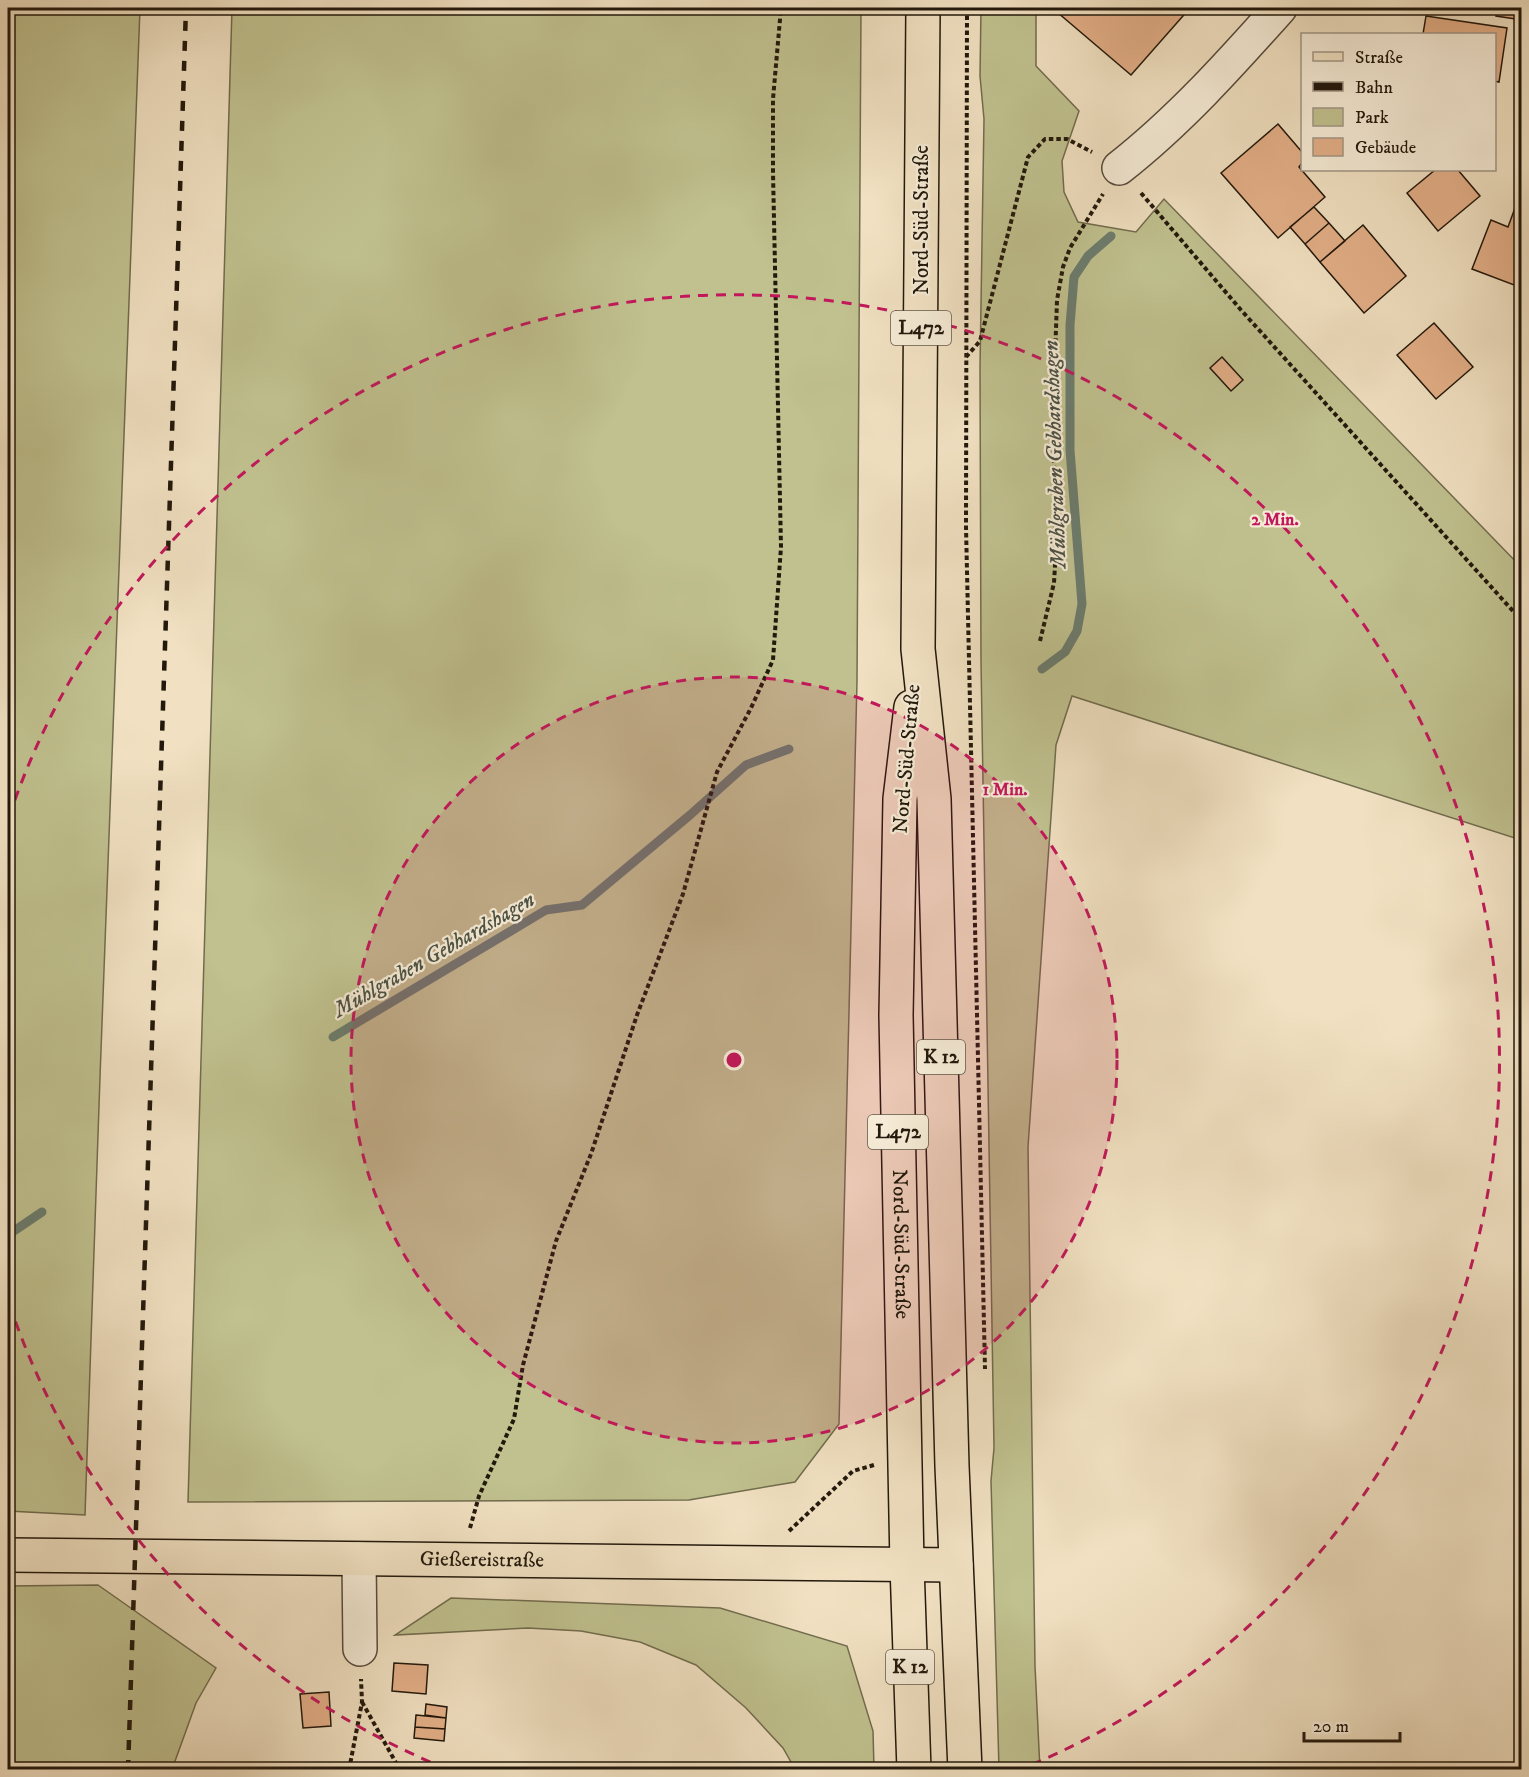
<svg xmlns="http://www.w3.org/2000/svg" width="1529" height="1777" font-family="'IM FELL DW Pica',serif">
<rect width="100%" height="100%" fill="#f1e1c2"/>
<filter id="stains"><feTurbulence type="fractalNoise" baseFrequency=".00333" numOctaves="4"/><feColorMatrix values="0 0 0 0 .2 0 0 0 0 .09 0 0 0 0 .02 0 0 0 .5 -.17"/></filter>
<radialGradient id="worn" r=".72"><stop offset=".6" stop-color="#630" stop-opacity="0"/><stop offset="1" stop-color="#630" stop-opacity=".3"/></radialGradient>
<path fill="#c0c18f" stroke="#716c4e" stroke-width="1.5" d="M8,8H140L100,1077L85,1515L8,1511Z
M232,8H861L857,681L839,1424L795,1482L689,1500L188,1502Z
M981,8H1036V66L1079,111L1062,161L1064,192L1078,222L1136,232L1164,199L1522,568L1521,840L1072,696L1056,745L1028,1147L1035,1666L1040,1770L999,1769L991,1481L994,1448L981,662L980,367L984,119L980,76Z
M98,1585L216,1668L196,1703L174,1764V1769H8V1586Z
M451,1598L720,1608L847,1646L873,1731L874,1769H795L783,1748L746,1708L696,1665L640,1642L581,1631L528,1628L395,1635Z"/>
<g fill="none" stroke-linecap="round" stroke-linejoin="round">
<path stroke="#6b7c6e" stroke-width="9" d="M1042,669L1065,652L1077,631L1082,604L1070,450V325L1074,277L1088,256L1111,236
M333,1037L546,910L582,905L690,815L746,765L789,749
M8,1235L42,1212"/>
</g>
<path fill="#e3af88" stroke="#22180c" stroke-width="1.5" d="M1061,8H1190L1131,75L1057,12Z
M1497,8H1522V20L1496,16Z
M1426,16L1507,28L1499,82L1494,81V34H1423Z
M1278,124L1302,152V163L1299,167L1325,197L1278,238L1221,173Z
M1435,170H1458L1480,196L1438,231L1407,193Z
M1519,197L1522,198V288L1472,269L1491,220L1508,227Z
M1314,207L1329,223L1305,244L1290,227Z
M1329,223L1345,241L1320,262L1305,244Z
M1363,225L1406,276L1364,313L1320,262Z
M1434,323L1473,367L1436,399L1397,355Z
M1222,357L1243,380L1231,391L1210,368Z
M394,1663L428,1665L426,1694L392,1691Z
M329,1692L331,1726L303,1728L300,1694Z
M426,1704L447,1707L446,1718L425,1715Z
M416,1715L446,1718L445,1729L415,1727Z
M415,1727L445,1729L444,1741L414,1738Z"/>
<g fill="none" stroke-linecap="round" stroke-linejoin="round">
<defs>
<path id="minor" d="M1119,168C1179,121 1230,64 1280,8
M359,1559L360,1649"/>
<g id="major">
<path d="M923,8L918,649L934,799L952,1466L965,1770"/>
<path id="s1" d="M911,707L900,799L896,1015L907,1565L914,1770"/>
<path id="s2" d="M8,1555L956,1565"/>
</g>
</defs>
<use href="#minor" stroke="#564a3a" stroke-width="36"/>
<use href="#major" stroke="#22180c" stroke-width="36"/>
<path stroke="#22180c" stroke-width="4" stroke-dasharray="4.5 3" stroke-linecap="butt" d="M967,8L966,527L985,1369
M1141,193L1241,310L1522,621
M966,357L980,341L1028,157L1045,139H1067L1092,152
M8,486L10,661L8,699
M1040,641L1054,583L1056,548L1053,415L1057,300L1063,267L1070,248L1103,194
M470,1528L479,1496L514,1419L523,1365L556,1241L591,1154L637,1015L683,894L717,772L751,708L773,660L781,547L773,173V99L781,8
M789,1531L853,1471L874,1465
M362,1702L400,1770
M349,1770L362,1702L361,1679"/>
<use href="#minor" stroke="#f6ecd7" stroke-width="33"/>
<use href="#major" stroke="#f1e1c2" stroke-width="33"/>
<path stroke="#22180c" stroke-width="4.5" stroke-dasharray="10 10" stroke-linecap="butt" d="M128,1770L186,8"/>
</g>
<circle cx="734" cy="1060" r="383" fill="#c2185b" fill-opacity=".12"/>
<g fill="none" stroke="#c2185b" stroke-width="3" stroke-dasharray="10 8">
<circle cx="734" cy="1060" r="383"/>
<path d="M447 1769A765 765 0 0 1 9 1303M9 817A765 765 0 1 1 1021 1769"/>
</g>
<g text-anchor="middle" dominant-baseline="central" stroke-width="4.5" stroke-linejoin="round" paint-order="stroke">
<g fill="#f6ecd7" stroke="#625849" stroke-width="1.5">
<rect x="891" y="311" width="60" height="34" rx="4.5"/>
<rect x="917" y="1040" width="48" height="34" rx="4.5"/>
<rect x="868" y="1115" width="60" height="34" rx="4.5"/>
<rect x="886" y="1650" width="48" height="34" rx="4.5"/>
</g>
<g font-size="20" font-weight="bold" fill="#22180c">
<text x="921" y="328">L472</text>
<text x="941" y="1057">K 12</text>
<text x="898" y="1132">L472</text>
<text x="910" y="1667">K 12</text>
</g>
<g font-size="21" fill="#22180c" stroke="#f6ecd7">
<text transform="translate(922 220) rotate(-90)">Nord-Süd-Straße</text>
<text transform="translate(907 759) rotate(-85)">Nord-Süd-Straße</text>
<text stroke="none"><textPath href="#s1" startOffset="538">Nord-Süd-Straße</textPath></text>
<text stroke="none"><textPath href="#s2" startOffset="474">Gießereistraße</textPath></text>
</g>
<g font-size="22" font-style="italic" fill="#4c5245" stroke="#f6ecd7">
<text transform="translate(1055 454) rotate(-92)">Mühlgraben Gebhardshagen</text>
<text transform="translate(434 955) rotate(-30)">Mühlgraben Gebhardshagen</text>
</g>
</g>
<circle cx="734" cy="1060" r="9" fill="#c2185b" stroke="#f6ecd7" stroke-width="3"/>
<g font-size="18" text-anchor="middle" font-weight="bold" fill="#c2185b" stroke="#f6ecd7" stroke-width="4.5" stroke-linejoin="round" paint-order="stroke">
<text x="1275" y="525">2 Min.</text>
<text x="1005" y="795">1 Min.</text>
</g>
<rect width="1529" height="1777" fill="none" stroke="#f1e1c2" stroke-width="30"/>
<rect x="9" y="9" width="1511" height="1759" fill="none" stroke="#22180c" stroke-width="3"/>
<rect x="15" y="15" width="1499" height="1747" fill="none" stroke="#22180c" stroke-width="1.5"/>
<rect x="1301" y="33" width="195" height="138" fill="#f6ecd7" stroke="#a19786" stroke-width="1.5"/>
<rect x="1313" y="52" width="30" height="9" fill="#f1e1c2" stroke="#a19786" stroke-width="1.5"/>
<text x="1355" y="63" font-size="18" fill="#22180c">Straße</text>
<rect x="1313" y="82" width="30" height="9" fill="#22180c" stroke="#a19786" stroke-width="1.5"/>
<text x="1355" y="93" font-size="18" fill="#22180c">Bahn</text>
<rect x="1313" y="108" width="30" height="18" fill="#c0c18f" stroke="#a19786" stroke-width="1.5"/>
<text x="1355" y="123" font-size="18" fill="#22180c">Park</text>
<rect x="1313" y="138" width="30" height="18" fill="#e3af88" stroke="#a19786" stroke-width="1.5"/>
<text x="1355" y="153" font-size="18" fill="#22180c">Gebäude</text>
<path d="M1304 1732v9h96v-9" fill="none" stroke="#22180c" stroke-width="3"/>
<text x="1313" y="1732" font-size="18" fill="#22180c" stroke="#f6ecd7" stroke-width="4.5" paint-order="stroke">20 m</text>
<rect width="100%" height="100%" filter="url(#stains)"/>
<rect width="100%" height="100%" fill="url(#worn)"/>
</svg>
